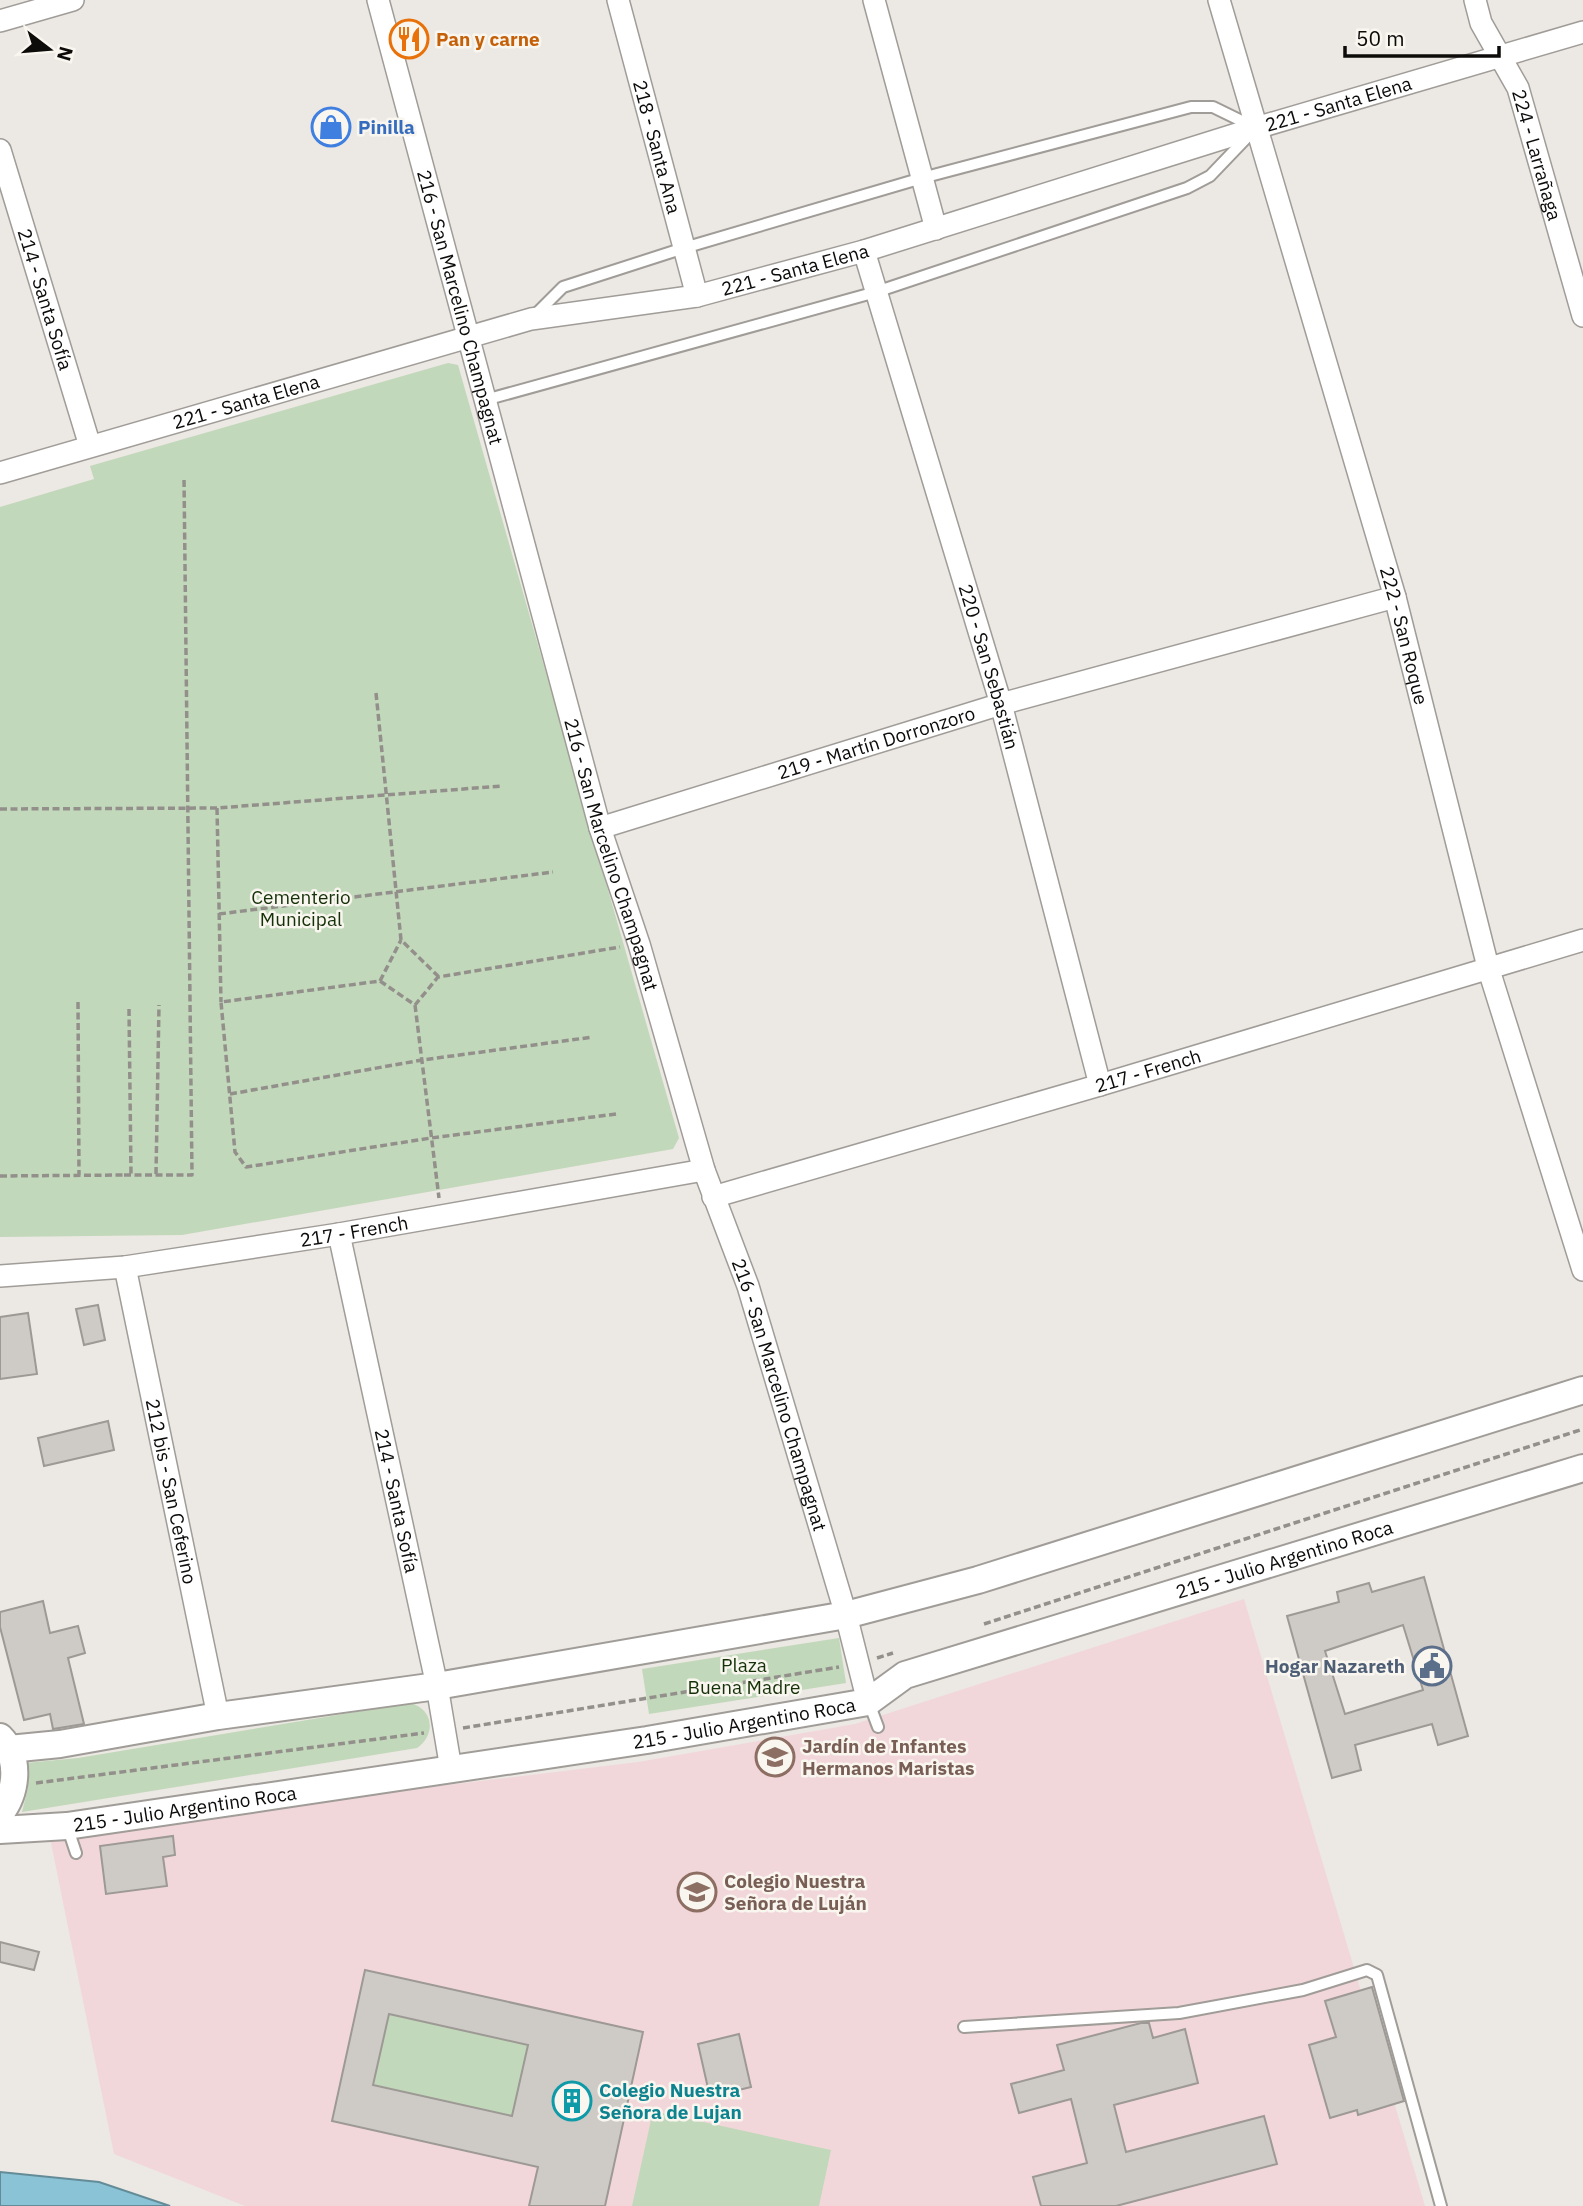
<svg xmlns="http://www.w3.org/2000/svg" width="1583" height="2206" font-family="'IBM Plex Sans',sans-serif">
<rect width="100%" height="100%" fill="#ece8e3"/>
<path fill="#f2d7da" d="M1244,1599L1425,2206H245L114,2154L49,1833L638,1762L855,1724Z"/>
<path fill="#c2d8ba" d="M448,363L458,365L679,1138L673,1149L182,1235L0,1237V507L94,479L90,466Z
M839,1638L846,1683L649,1714L642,1669Z
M410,1703C434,1709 436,1735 417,1748L22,1812L28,1788L26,1763L78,1758Z
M389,2014L528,2045L512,2116L373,2085Z
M653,2111L831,2150L819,2206H632Z"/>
<path fill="#89c3d5" stroke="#648c98" stroke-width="2" d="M0,2172L99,2182L170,2206H0Z"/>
<path fill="#cecac6" stroke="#9d9995" stroke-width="2" fill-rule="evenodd" d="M98,1305L105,1340L84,1345L76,1309Z
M28,1313L37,1374L0,1379V1317Z
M108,1421L114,1450L44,1466L38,1438Z
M1424,1577L1468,1736L1438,1745L1432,1724L1355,1745L1361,1770L1332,1778L1287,1616L1339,1602L1337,1592L1369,1583L1372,1592ZM1403,1625L1423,1690L1345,1714L1325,1651Z
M43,1601L50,1633L78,1626L85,1653L68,1658L84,1724L53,1729L50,1714L24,1720L0,1627V1612Z
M173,1836L175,1855L163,1857L167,1886L106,1894L100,1846Z
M0,1942L39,1952L34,1970L0,1962Z
M365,1970L643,2032L605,2206H529L538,2167L332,2121ZM389,2014L528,2045L512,2116L373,2085Z
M1372,1987L1404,2101L1358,2115L1357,2110L1330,2118L1309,2045L1336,2037L1325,2001Z
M1141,2023H1149L1153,2038L1185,2029L1198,2083L1114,2105L1126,2152L1264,2116L1277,2164L1116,2206H1041L1033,2177L1087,2163L1071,2099L1019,2113L1011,2084L1064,2070L1057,2045Z
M739,2034L751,2087L710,2097L698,2044Z"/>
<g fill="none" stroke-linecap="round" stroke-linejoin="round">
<defs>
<path id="service" d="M485,400L876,292L1187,188L1210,176L1256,128L1213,107H1191L922,178L684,248L563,287L533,317
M869,1703L878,1727
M67,1826L76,1853
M964,2027L1179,2013L1303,1990L1367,1970L1377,1975L1441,2206"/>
<g id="minor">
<path id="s1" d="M378,0L600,828L639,944L704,1170L748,1286L846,1615L868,1702"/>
<path id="s2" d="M618,0L697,296"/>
<path d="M874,0L936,229"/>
<path id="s3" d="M1219,0L1395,597L1488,967L1583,1270"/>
<path id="s4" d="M1475,0L1481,23L1518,88L1583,316"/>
<path d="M0,21L73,0"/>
<path id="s5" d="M0,150L90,446"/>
<path id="s6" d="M864,251L1001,704L1100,1085"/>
<path id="s7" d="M0,473L531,319L697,296L864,251L1256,128L1583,32"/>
<path id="s8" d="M600,828L1001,704L1395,597"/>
<path id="s9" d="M713,1197L1100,1085L1583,940"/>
<path id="s10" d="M339,1234L437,1686L451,1769"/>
<path id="s11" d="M125,1267L218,1716"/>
<path id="s12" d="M0,1276L125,1267L339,1234L704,1170"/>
</g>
<g id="tertiary">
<path d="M0,1737C21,1758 17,1792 0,1814"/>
<path d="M9,1749L60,1744L218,1716L437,1686L846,1615L978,1580L1583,1390"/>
<path id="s13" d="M0,1830L67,1826L285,1794L647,1740L868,1702L905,1675L1583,1468"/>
</g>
</defs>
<use href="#service" stroke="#a09c98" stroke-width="14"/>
<use href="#minor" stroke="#a09c98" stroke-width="24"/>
<use href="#tertiary" stroke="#a09c98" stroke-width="30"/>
<path stroke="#93908c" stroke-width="3.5" stroke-dasharray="7 3.5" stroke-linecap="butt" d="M376,693L401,940L438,976
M217,808L221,1002
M0,809L217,808L502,786
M219,914L553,872
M380,981L401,940
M78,1002L79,1175
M415,1005L439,1198
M129,1009L131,1175
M230,1094L422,1060L593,1037
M616,1114L431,1138L246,1167L235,1152L221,1002L380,981L415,1005L438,977L620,947
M156,1174L159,1005
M124,1175H192L184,478
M0,1176L124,1175
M984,1624L1583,1429
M877,1658L893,1653
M463,1728L839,1667
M36,1783L424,1733"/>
<use href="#service" stroke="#fff" stroke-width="10"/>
<use href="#minor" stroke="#fff" stroke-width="21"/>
<use href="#tertiary" stroke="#fff" stroke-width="26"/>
</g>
<defs>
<symbol id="restaurant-ring" viewBox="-11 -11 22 22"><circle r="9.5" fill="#f9f6f0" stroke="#e8710a" stroke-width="1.5"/><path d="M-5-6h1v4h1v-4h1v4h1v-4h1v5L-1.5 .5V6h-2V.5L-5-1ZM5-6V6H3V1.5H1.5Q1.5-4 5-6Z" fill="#e8710a"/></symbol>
<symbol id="shop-ring" viewBox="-11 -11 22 22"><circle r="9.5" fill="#f9f6f0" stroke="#3f7fe0" stroke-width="1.5"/><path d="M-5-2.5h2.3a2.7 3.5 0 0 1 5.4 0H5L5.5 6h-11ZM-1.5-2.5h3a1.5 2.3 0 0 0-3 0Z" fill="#3f7fe0"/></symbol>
<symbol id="civic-ring" viewBox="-11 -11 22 22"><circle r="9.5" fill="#f9f6f0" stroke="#5c6f8a" stroke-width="1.5"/><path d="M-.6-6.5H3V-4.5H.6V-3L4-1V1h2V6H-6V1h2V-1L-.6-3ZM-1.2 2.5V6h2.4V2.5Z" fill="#5c6f8a"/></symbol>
<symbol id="school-ring" viewBox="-11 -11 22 22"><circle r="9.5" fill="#f9f6f0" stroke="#8d6e63" stroke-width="1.5"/><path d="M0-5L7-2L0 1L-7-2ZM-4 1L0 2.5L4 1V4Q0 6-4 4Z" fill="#8d6e63"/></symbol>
<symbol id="building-ring" viewBox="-11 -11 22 22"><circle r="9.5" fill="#f9f6f0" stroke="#0f9aa8" stroke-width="1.5"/><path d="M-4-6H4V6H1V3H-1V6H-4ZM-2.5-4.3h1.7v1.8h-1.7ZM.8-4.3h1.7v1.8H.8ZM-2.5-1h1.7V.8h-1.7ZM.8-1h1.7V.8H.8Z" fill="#0f9aa8"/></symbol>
</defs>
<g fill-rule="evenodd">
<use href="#restaurant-ring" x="387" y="17" width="44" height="44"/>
<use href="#shop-ring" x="309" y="105" width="44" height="44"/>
<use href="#civic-ring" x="1410" y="1644" width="44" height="44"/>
<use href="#school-ring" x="753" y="1735" width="44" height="44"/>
<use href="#school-ring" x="675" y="1870" width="44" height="44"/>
<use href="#building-ring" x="550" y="2079" width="44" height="44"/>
</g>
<g text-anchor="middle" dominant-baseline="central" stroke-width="5" stroke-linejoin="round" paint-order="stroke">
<g font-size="19" font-weight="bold" fill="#c56008" stroke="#f9f6f0" text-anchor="start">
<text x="436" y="39">Pan y carne</text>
</g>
<g font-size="19" fill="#0c0b0a" stroke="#f9f6f0">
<text stroke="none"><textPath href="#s7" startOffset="1390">221 - Santa Elena</textPath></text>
<text stroke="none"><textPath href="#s2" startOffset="152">218 - Santa Ana</textPath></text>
<text stroke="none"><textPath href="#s4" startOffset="168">224 - Larrañaga</textPath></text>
<text stroke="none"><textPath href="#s7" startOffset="822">221 - Santa Elena</textPath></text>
<text stroke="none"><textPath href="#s5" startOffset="156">214 - Santa Sofía</textPath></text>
<text stroke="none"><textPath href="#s1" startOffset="318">216 - San Marcelino Champagnat</textPath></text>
<text stroke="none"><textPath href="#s7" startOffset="256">221 - Santa Elena</textPath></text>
<text stroke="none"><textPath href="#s3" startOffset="662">222 - San Roque</textPath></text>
<text stroke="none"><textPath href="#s6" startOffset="434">220 - San Sebastián</textPath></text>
<text stroke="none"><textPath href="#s8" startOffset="289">219 - Martín Dorronzoro</textPath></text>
<text stroke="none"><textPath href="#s1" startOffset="886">216 - San Marcelino Champagnat</textPath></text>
<text stroke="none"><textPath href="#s9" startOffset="453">217 - French</textPath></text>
<text stroke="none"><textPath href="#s12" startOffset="357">217 - French</textPath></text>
<text stroke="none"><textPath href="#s1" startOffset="1452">216 - San Marcelino Champagnat</textPath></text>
<text stroke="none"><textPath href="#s11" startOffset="229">212 bis - San Ceferino</textPath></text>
<text stroke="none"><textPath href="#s10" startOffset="273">214 - Santa Sofía</textPath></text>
<text stroke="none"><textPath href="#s13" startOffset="1320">215 - Julio Argentino Roca</textPath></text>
<text stroke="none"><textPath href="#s13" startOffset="752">215 - Julio Argentino Roca</textPath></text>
<text stroke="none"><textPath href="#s13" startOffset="186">215 - Julio Argentino Roca</textPath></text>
</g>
<g font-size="19" font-weight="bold" fill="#366cbe" stroke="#f9f6f0" text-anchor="start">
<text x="358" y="127">Pinilla</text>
</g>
<g font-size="19" fill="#153107" stroke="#f9f6f0">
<text x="301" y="897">Cementerio<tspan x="301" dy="22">Municipal</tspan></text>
<text x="744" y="1665">Plaza<tspan x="744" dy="22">Buena Madre</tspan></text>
</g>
<g font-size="19" font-weight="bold" fill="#4e5e75" stroke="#f9f6f0" text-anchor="end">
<text x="1405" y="1666">Hogar Nazareth</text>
</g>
<g font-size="19" font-weight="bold" fill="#785e54" stroke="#f9f6f0" text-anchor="start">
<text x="802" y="1746">Jardín de Infantes<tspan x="802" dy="22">Hermanos Maristas</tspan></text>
<text x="724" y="1881">Colegio Nuestra<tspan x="724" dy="22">Señora de Luján</tspan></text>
</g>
<g font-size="19" font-weight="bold" fill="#0d838f" stroke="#f9f6f0" text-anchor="start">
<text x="599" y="2090">Colegio Nuestra<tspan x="599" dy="22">Señora de Lujan</tspan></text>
</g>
</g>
<g transform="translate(49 49) rotate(106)" stroke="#f9f6f0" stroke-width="5" paint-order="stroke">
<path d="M0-5L12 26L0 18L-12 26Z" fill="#0c0b0a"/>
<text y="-10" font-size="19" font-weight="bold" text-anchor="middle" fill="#0c0b0a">N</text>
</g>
<path d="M1345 46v10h154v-10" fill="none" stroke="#0c0b0a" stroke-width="3.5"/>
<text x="1356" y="46" font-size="21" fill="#0c0b0a" stroke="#f9f6f0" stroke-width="5" paint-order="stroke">50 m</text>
</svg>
